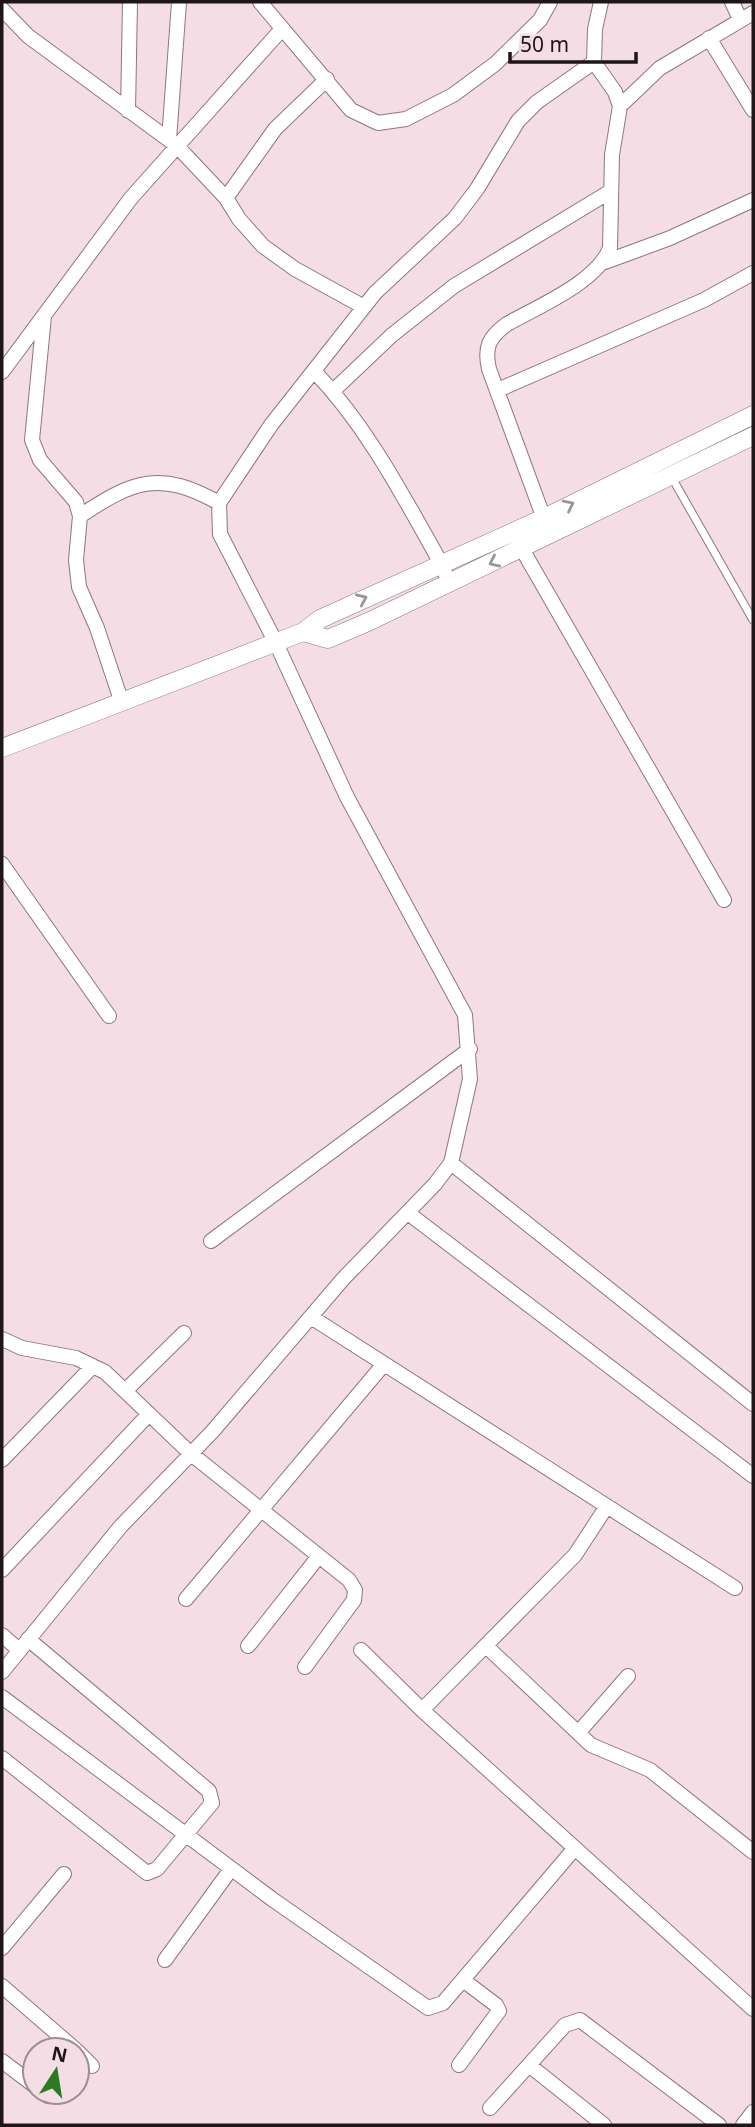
<svg xmlns="http://www.w3.org/2000/svg" width="755" height="2127" font-family="'Noto Sans',sans-serif">
<rect width="100%" height="100%" fill="#f4dde4"/>
<g fill="none" stroke-linecap="round" stroke-linejoin="round">
<defs>
<path id="service" d="M671,476L753,620"/>
<path id="minor" d="M260,2L351,110L378,123L406,119L453,95L495,64L540,20L550,2
M732,2L740,19
M2,9L28,36L176,145L226,198L239,219L263,246L295,269L364,307
M709,38L753,110
M620,106L660,68L753,13
M128,111L130,2
M169,140L179,2
M226,198L275,129L327,79
M605,262L670,238L753,200
M44,316L32,440L40,460L76,502L80,516L76,560L79,587L97,628L121,700
M314,371C368,427 404,498 442,565L449,583
M2,372L131,198L282,29
M498,390L704,300L753,273
M333,391L392,335L454,286L611,191
M80,516C134,480 160,470 219,503
M547,527L489,369C484,347 489,337 507,324C539,306 597,282 610,248L612,155L620,106L615,92L594,62L595,29L601,2
M522,549L724,900
M2,864L109,1016
M451,1163L753,1404
M408,1213L753,1476
M211,1241L470,1049
M311,1317L735,1588
M2,1339L22,1348L76,1358L105,1372L190,1453L349,1580L355,1590L354,1600L305,1667
M125,1391L184,1333
M2,1460L93,1366
M2,1570L149,1414
M186,1599L384,1364
M2,1635L19,1650
M248,1646L319,1556
M486,1646L591,1745L650,1770L753,1852
M361,1650L422,1710L753,2009
M2,1672L121,1526L212,1432L343,1279L435,1184L451,1163L470,1079L465,1015L347,797L276,643L220,534L219,503L271,425L375,293L455,218L477,189L518,121L537,102L594,62
M2,1697L272,1899L428,2008L443,2003L575,1848
M422,1710L575,1555L607,1506
M578,1733L628,1676
M2,1758L147,1873L157,1869L212,1803L209,1791L28,1639
M2,1948L64,1874
M165,1960L231,1869
M2,1986L76,2050
M77,2051L92,2066
M2,2061L35,2086
M459,2065L499,2011L496,2005L463,1980
M529,2065L604,2125
M43,2092L48,2096
M490,2108L565,2025L580,2020L719,2125
M743,2125L753,2112"/>
<path id="tertiary" d="M303,632L328,639L368,622L753,436
M2,748L303,632L320,619L544,518L753,415"/>
</defs>
<use href="#service" stroke="#8c777e" stroke-width="9"/>
<use href="#minor" stroke="#8c777e" stroke-width="16"/>
<use href="#tertiary" stroke="#8c777e" stroke-width="19"/>
<use href="#service" stroke="#fff" stroke-width="7"/>
<use href="#minor" stroke="#fff" stroke-width="14"/>
<use href="#tertiary" stroke="#fff" stroke-width="18"/>
</g>
<defs><path id="oneway-chevron" d="M-2-3.5L2.5 0L-2 3.5" fill="none" stroke-width="1.6" stroke-linecap="round" stroke-linejoin="round" transform="scale(1.75)"/></defs>
<g stroke="#9a9698">
<use href="#oneway-chevron" transform="translate(569 505) rotate(-26)"/>
<use href="#oneway-chevron" transform="translate(494 562) rotate(155)"/>
<use href="#oneway-chevron" transform="translate(362 599) rotate(-24)"/>
</g>
<rect width="755" height="2127" fill="none" stroke="#1e1619" stroke-width="7"/>
<g transform="translate(56 2071) rotate(12)"><circle r="33" fill="#f4dde4" stroke="#9e8d93" stroke-width="2"/>
<path d="M0-5L12 26L0 18L-12 26Z" fill="#2c7a22"/>
<text y="-10" font-size="19" font-weight="bold" text-anchor="middle" fill="#1e1619">N</text>
</g>
<path d="M510 52v10h126v-10" fill="none" stroke="#1e1619" stroke-width="3.5"/>
<text x="520" y="52" font-size="21" fill="#1e1619" stroke="#f4dde4" stroke-width="5" paint-order="stroke">50 m</text>
</svg>
